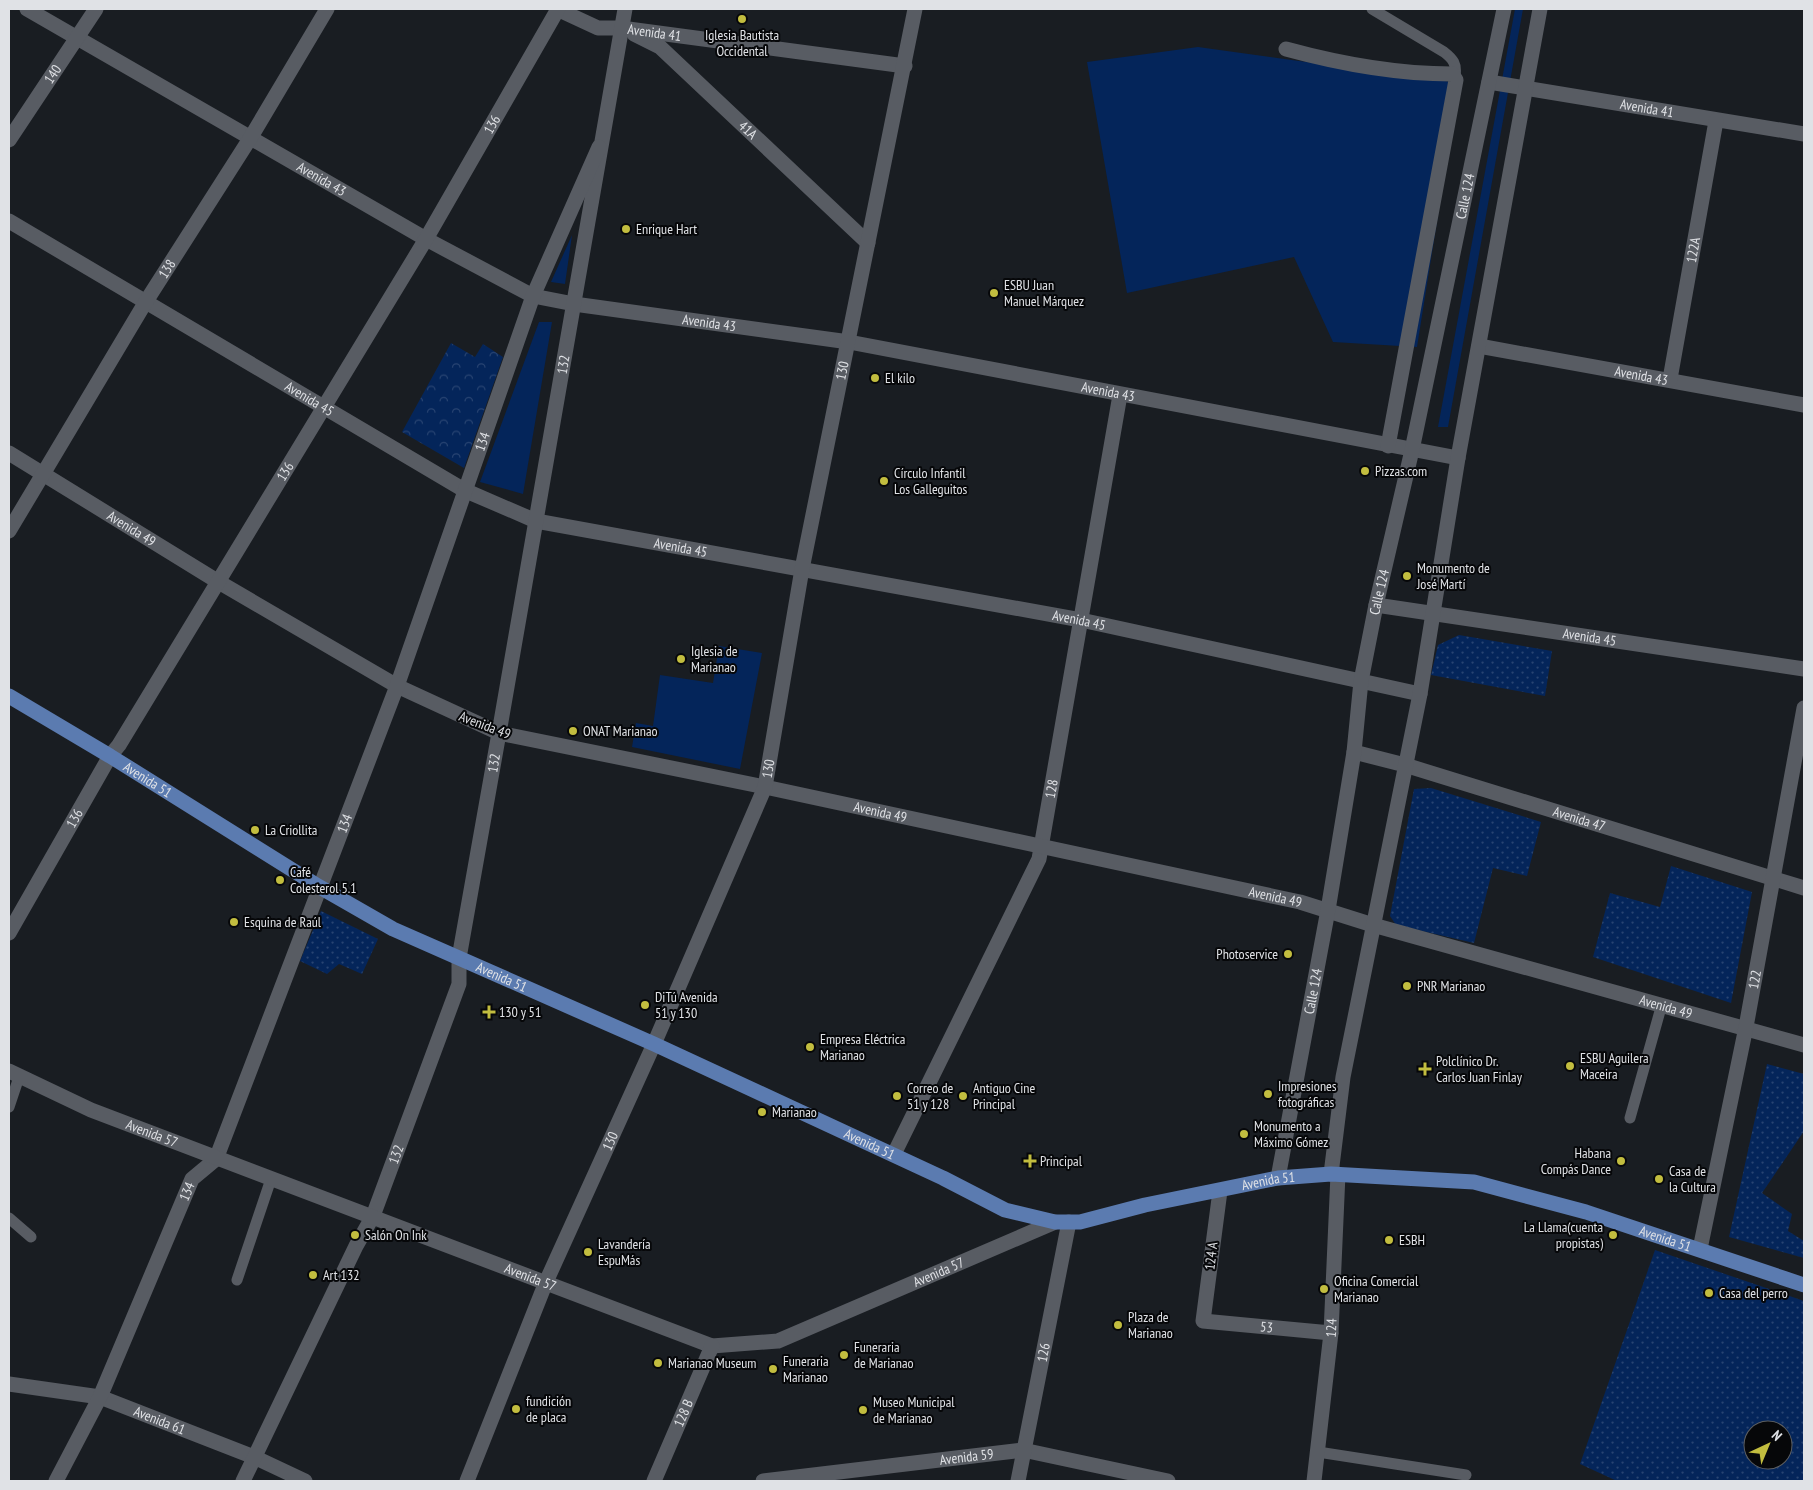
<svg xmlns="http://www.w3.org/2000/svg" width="1813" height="1490" font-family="'PT Sans Narrow',sans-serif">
<defs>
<pattern id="forest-crowns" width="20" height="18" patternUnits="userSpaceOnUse" patternTransform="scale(1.25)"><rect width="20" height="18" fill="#04255a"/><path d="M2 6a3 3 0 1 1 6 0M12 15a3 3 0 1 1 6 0" fill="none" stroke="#284472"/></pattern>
<pattern id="park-dots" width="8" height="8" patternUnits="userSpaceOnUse" patternTransform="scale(1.25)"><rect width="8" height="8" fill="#04255a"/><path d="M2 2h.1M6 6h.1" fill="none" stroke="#284472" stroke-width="1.8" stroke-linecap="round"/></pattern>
</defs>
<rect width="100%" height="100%" fill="#191d22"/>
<path fill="#04255a" d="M1515,9H1523L1448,427H1438Z
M1198,47L1459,83L1417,347L1333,342L1294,257L1127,293L1087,62Z
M572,235L565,284L551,282Z
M539,322H552L523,494L480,482Z
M719,646L762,653L740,769L632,747L636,723L653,726L660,675L713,683Z"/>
<path fill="url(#forest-crowns)" d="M451,343L475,357L483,344L503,357L464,468L402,432Z"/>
<path fill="url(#park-dots)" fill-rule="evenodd" d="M1459,635L1552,651L1545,696L1431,675L1438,645Z
M1431,788L1541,822L1527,876L1493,868L1474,943L1396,925L1390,916L1414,789Z
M1671,866L1752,892L1731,1003L1593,957L1610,893L1660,907Z
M321,911L378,939L362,974L339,964L327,974L300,961Z
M1767,1064L1804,1074V1131L1762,1193L1792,1214L1788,1231L1804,1241V1258L1729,1237Z
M1655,1250L1804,1301V1481H1617L1580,1464ZM1753,1430H1783V1460H1753Z"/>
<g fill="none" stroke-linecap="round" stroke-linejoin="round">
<path stroke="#585c63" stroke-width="11" d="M1372,9L1444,52C1453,59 1457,64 1455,76
M9,1107L19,1077
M1630,1118L1662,1004
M9,1218L31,1237
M237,1280L271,1179
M1318,1452L1466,1475"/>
<g stroke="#585c63" stroke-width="15">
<path id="s1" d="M27,9L426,239L533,296L574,304L849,342L1458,458"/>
<path id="s2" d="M557,9L598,28H621L905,66"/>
<path id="s3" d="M634,34L660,47L868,243"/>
<path d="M1286,49C1341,64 1395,74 1452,74L1456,80L1388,446"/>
<path id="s4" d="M1489,82L1804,134"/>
<path id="s5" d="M9,140L96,9"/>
<path id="s6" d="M9,221L464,490L536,521L1081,620L1420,694"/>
<path id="s7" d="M1479,346L1804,405"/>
<path id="s8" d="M1670,379L1716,121"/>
<path id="s9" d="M9,453L217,581L397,686L499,733L625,9"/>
<path id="s10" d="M9,531L145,303L251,137L327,9"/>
<path id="s11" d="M1354,752L1405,765L1804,888"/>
<path id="s12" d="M1373,925L1804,1045"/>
<path id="s13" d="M9,933L110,756L119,745L426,239L558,9"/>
<path id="s14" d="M894,1154L1039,859L1120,395"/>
<path id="s15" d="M1220,1191L1203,1321L1331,1333"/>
<path id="s16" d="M1700,1249L1746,1027L1804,708"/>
<path id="s17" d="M9,1384L100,1397L254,1457L305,1481"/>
<path id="s18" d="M56,1481L100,1397L192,1179L216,1159L397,686L533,296L599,147"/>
<path id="s19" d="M243,1481L356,1246L373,1216L459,984V958"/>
<path id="s20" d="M763,1481L1023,1450L1168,1481"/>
<path id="s21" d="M1314,1481L1331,1333L1338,1174"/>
</g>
<g stroke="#585c63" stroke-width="15">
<path id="s22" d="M1376,605L1804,669"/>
<path id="s23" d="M459,958L499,733L765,787L1300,902L1373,925"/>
<path id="s24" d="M9,1071L91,1110L712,1346L778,1341L1055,1222"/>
<path d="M1331,1174L1343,1077L1420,694L1458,458L1540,9"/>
<path id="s25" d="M1278,1178L1328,910L1354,752L1361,681L1376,605L1412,450L1504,9"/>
<path id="s26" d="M467,1481L546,1282L654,1044L765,787L802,569L915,9"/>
<path id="s27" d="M654,1481L712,1346"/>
<path id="s28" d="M1018,1481L1069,1222"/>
</g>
<path stroke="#5b7bb0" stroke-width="15" id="s29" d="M9,696L110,756L318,886L393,929L654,1044L943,1178L1005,1210L1055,1222H1080L1145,1205L1278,1178L1331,1174L1474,1182L1586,1212L1804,1285"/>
</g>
<g fill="#c2bd3f" stroke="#060709" stroke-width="2">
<circle cx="742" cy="19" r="5"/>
<circle cx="626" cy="229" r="5"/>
<circle cx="994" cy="293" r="5"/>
<circle cx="875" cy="378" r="5"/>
<circle cx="1365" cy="471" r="5"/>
<circle cx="884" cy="481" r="5"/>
<circle cx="1407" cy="576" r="5"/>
<circle cx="681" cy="659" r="5"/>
<circle cx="573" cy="731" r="5"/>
<circle cx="255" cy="830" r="5"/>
<circle cx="280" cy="880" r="5"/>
<circle cx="234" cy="922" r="5"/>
<circle cx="1288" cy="954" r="5"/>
<circle cx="1407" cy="986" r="5"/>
<circle cx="645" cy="1005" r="5"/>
<path d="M486.5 1004.5h5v5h5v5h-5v5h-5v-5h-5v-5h5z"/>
<circle cx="810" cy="1047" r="5"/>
<circle cx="1570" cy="1066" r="5"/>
<path d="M1422.5 1061.5h5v5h5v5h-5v5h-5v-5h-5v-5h5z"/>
<circle cx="1268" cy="1094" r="5"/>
<circle cx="897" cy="1096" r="5"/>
<circle cx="963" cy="1096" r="5"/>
<circle cx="762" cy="1112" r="5"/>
<circle cx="1244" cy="1134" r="5"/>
<path d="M1027.5 1153.5h5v5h5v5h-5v5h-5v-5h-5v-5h5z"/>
<circle cx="1621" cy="1161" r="5"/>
<circle cx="1659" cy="1179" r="5"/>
<circle cx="355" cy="1235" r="5"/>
<circle cx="1613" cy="1235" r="5"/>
<circle cx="1389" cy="1240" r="5"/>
<circle cx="588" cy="1252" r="5"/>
<circle cx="313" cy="1275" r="5"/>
<circle cx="1324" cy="1289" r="5"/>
<circle cx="1709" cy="1293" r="5"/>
<circle cx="1118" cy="1325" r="5"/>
<circle cx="844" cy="1355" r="5"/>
<circle cx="658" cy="1363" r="5"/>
<circle cx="773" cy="1369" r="5"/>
<circle cx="516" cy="1409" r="5"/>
<circle cx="863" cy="1410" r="5"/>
</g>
<g text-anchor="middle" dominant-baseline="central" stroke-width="4" stroke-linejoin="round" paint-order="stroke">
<g font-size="14" fill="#e0e2e6" stroke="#060709">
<text stroke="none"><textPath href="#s2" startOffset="102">Avenida 41</textPath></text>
<text stroke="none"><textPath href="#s5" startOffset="79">140</textPath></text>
<text stroke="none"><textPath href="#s4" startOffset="160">Avenida 41</textPath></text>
<text stroke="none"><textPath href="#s13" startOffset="942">136</textPath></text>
<text stroke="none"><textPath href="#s3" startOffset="150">41A</textPath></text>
<text stroke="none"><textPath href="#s1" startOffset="340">Avenida 43</textPath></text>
<text stroke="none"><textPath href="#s25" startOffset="1000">Calle 124</textPath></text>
<text stroke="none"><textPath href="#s8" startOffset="131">122A</textPath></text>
<text stroke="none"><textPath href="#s10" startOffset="306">138</textPath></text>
<text stroke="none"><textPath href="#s1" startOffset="760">Avenida 43</textPath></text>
<text stroke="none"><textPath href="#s9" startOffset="939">132</textPath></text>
<text stroke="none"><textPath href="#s26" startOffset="1179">130</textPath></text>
<text stroke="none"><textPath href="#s7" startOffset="165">Avenida 43</textPath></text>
<text stroke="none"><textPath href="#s1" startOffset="1165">Avenida 43</textPath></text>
<text stroke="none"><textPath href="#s6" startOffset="349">Avenida 45</textPath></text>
<text stroke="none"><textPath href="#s18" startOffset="1128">134</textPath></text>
<text stroke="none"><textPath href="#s13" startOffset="538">136</textPath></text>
<text stroke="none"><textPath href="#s9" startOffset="144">Avenida 49</textPath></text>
<text stroke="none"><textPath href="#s6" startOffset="754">Avenida 45</textPath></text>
<text stroke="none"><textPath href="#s25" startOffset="595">Calle 124</textPath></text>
<text stroke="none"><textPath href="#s6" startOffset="1159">Avenida 45</textPath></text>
<text stroke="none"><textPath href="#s22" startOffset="216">Avenida 45</textPath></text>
<text transform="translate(485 725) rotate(21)">Avenida 49</text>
<text stroke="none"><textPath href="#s23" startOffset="198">132</textPath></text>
<text stroke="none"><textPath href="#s26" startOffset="774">130</textPath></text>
<text stroke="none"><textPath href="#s29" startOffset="162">Avenida 51</textPath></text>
<text stroke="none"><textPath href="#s14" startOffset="400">128</textPath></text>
<text stroke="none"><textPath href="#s23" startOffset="618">Avenida 49</textPath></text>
<text stroke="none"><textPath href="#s13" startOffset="132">136</textPath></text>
<text stroke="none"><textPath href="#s11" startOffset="235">Avenida 47</textPath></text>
<text stroke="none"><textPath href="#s18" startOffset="722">134</textPath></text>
<text stroke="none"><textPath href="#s23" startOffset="1022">Avenida 49</textPath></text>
<text stroke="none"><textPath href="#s29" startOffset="568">Avenida 51</textPath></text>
<text stroke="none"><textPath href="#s16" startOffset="275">122</textPath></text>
<text stroke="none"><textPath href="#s25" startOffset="190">Calle 124</textPath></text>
<text stroke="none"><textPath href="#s12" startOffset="304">Avenida 49</textPath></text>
<text stroke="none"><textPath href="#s24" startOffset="156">Avenida 57</textPath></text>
<text stroke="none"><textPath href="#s26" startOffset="369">130</textPath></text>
<text stroke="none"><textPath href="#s29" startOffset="972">Avenida 51</textPath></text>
<text stroke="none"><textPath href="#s19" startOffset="361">132</textPath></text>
<text stroke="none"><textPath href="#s29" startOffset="1392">Avenida 51</textPath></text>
<text stroke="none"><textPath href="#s18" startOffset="318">134</textPath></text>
<text stroke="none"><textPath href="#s29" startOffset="1798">Avenida 51</textPath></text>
<text transform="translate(1211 1256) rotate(-83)">124 A</text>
<text stroke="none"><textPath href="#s24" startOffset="996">Avenida 57</textPath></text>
<text stroke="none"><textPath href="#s24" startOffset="561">Avenida 57</textPath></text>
<text stroke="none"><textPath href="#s15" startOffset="195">53</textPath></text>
<text stroke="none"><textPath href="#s21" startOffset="154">124</textPath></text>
<text stroke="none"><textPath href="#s28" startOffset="131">126</textPath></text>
<text stroke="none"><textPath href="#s27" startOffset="74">128 B</textPath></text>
<text stroke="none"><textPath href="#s17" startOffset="156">Avenida 61</textPath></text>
<text stroke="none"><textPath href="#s20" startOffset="205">Avenida 59</textPath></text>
</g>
<g font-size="14" fill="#e0e2e6" stroke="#060709" text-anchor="start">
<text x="742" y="35" text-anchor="middle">Iglesia Bautista<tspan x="742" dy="16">Occidental</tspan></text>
<text x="636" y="229">Enrique Hart</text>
<text x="1004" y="285">ESBU Juan<tspan x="1004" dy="16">Manuel Márquez</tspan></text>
<text x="885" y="378">El kilo</text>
<text x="1375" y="471">Pizzas.com</text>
<text x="894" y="473">Círculo Infantil<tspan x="894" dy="16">Los Galleguitos</tspan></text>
<text x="1417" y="568">Monumento de<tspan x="1417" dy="16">José Martí</tspan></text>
<text x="691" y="651">Iglesia de<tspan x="691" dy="16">Marianao</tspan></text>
<text x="583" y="731">ONAT Marianao</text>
<text x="265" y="830">La Criollita</text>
<text x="290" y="872">Café<tspan x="290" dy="16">Colesterol 5.1</tspan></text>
<text x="244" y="922">Esquina de Raúl</text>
<text x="1278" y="954" text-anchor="end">Photoservice</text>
<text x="1417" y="986">PNR Marianao</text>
<text x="655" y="997">DiTú Avenida<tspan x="655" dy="16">51 y 130</tspan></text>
<text x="499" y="1012">130 y 51</text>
<text x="820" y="1039">Empresa Eléctrica<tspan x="820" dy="16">Marianao</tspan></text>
<text x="1580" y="1058">ESBU Aguilera<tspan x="1580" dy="16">Maceira</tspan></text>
<text x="1436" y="1061">Polclínico Dr.<tspan x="1436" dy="16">Carlos Juan Finlay</tspan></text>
<text x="1278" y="1086">Impresiones<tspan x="1278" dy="16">fotográficas</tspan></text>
<text x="907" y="1088">Correo de<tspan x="907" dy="16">51 y 128</tspan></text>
<text x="973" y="1088">Antiguo Cine<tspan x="973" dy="16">Principal</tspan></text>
<text x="772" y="1112">Marianao</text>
<text x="1254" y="1126">Monumento a<tspan x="1254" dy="16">Máximo Gómez</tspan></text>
<text x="1611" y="1153" text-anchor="end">Habana<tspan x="1611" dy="16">Compás Dance</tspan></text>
<text x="1040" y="1161">Principal</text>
<text x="1669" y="1171">Casa de<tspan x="1669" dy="16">la Cultura</tspan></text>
<text x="1603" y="1227" text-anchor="end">La Llama(cuenta<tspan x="1603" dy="16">propistas)</tspan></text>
<text x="365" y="1235">Salón On Ink</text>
<text x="1399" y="1240">ESBH</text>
<text x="598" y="1244">Lavandería<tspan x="598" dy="16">EspuMás</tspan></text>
<text x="323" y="1275">Art 132</text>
<text x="1334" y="1281">Oficina Comercial<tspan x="1334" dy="16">Marianao</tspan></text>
<text x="1719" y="1293">Casa del perro</text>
<text x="1128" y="1317">Plaza de<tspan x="1128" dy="16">Marianao</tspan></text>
<text x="854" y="1347">Funeraria<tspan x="854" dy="16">de Marianao</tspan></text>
<text x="783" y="1361">Funeraria<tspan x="783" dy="16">Marianao</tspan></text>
<text x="668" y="1363">Marianao Museum</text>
<text x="526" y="1401">fundición<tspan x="526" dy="16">de placa</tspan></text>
<text x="873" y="1402">Museo Municipal<tspan x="873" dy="16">de Marianao</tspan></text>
</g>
</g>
<rect width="1813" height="1490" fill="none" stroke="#e0e2e6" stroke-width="20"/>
<g transform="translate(1768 1445) rotate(44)"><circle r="24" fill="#060709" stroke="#5d5f61"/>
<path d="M0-4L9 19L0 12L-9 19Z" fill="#c2bd3f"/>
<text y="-8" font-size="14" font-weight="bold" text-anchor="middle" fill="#e0e2e6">N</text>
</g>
</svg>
